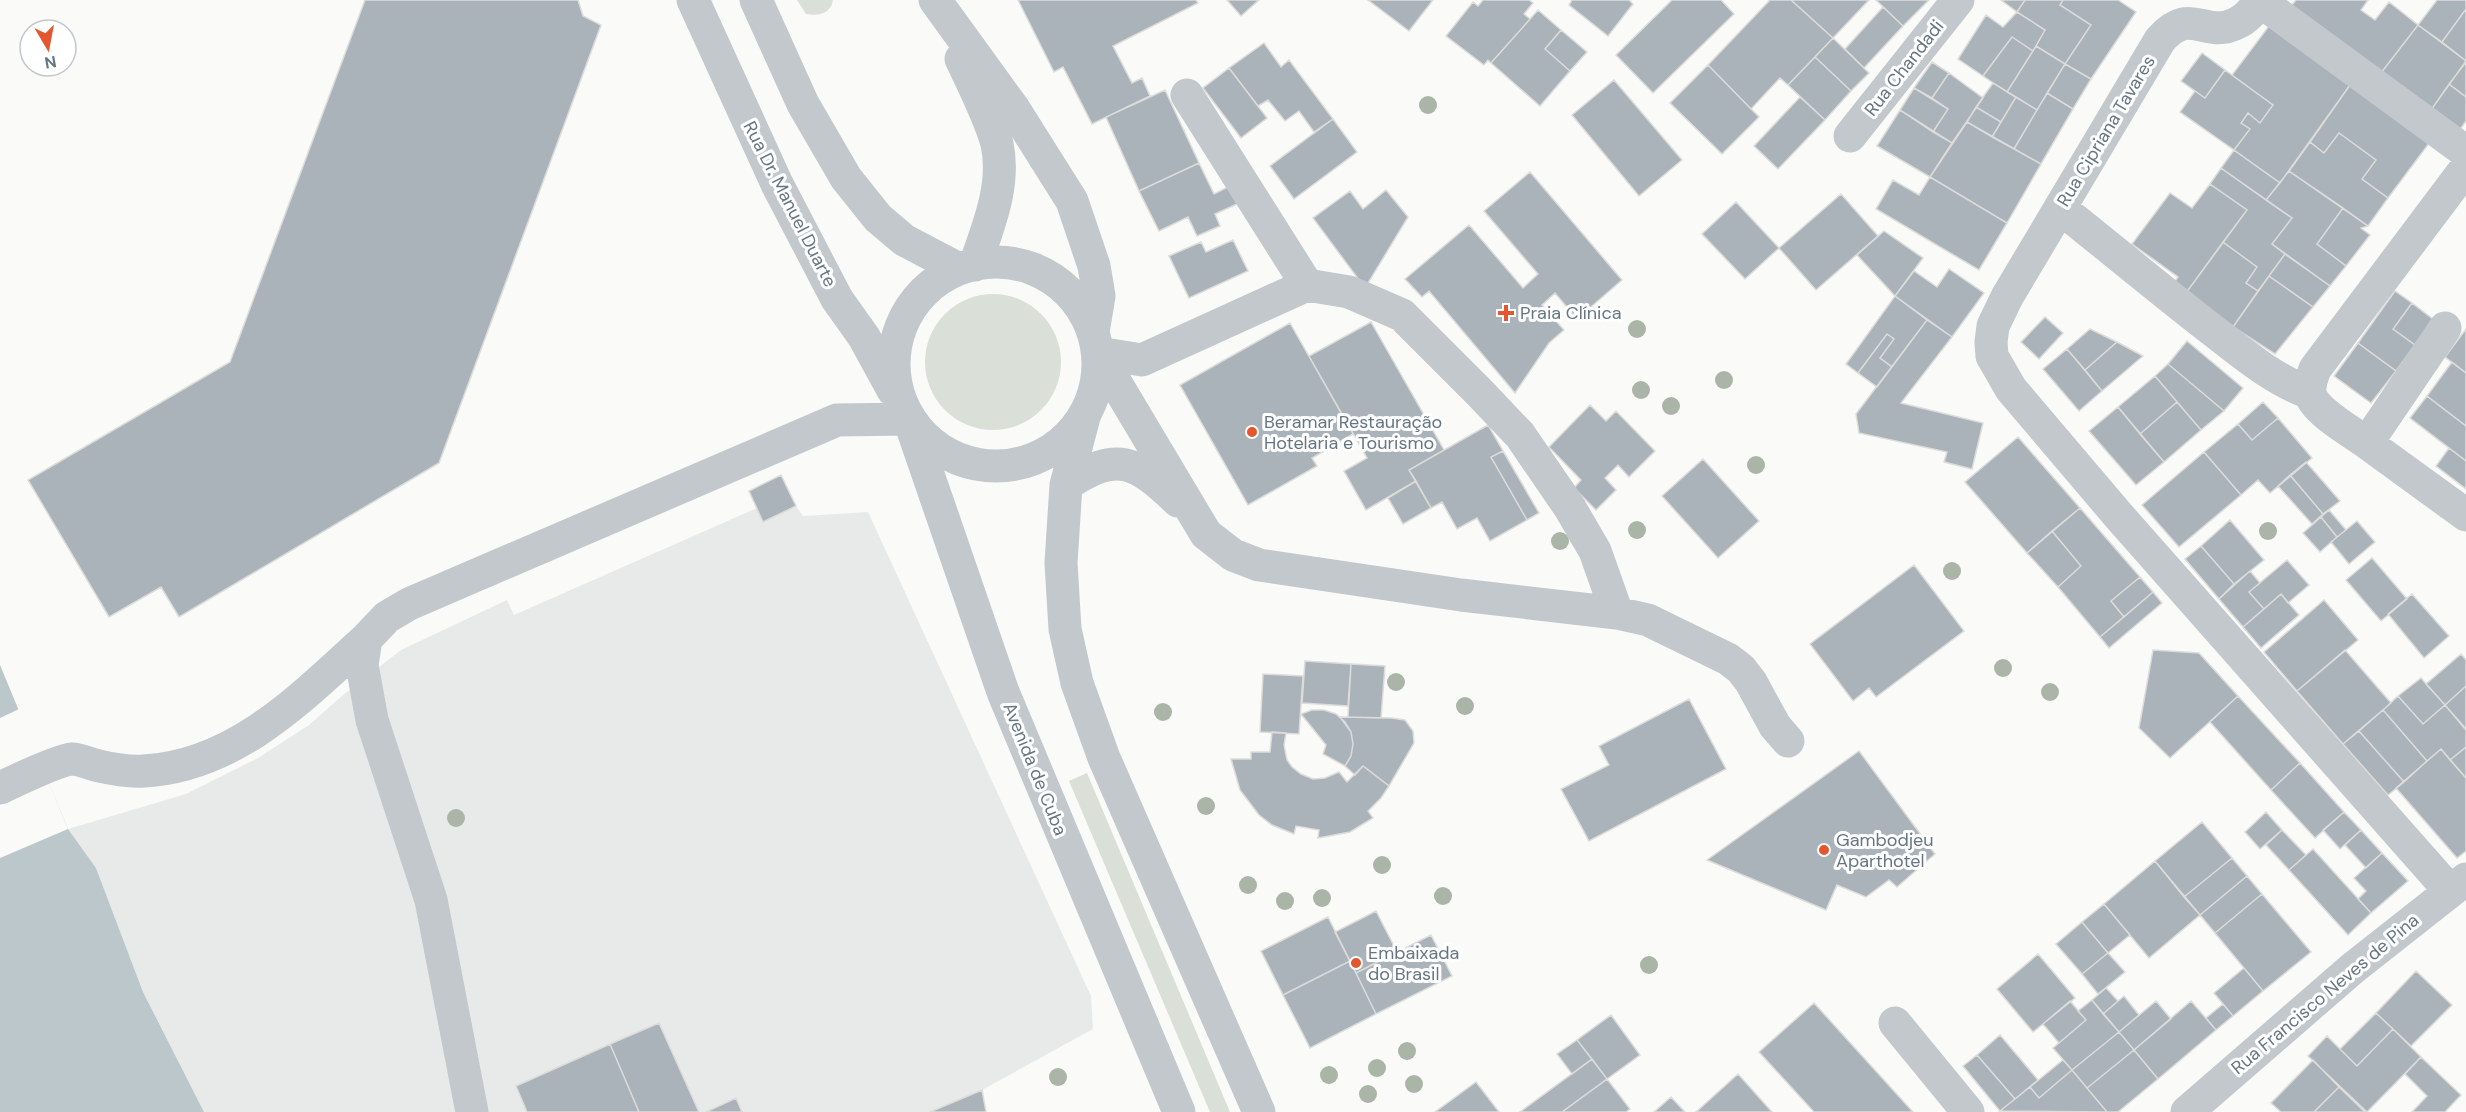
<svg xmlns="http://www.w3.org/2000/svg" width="2466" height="1112" font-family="'DM Sans',sans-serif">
<rect width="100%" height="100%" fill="#fafaf8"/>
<path fill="#e8e9e9" d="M796,506L803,516L868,512L1091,996L1093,1029L982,1090L986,1112H204L143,992L96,868L68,829L186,794L258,758L309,725L343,695L401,650L507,600L514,615L757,508L764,521Z"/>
<path fill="#dadfd7" d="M797,0H833C831,14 818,16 806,14Z
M925 362a68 68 0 1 1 136 0a68 68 0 1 1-136 0Z
M1087,773L1230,1112H1210L1069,781Z"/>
<path fill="#bbc7cb" d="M0,665L68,829L96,868L143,992L204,1112H0Z"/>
<path fill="#fafaf8" d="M19,709L68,829L0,858V718Z"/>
<path fill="#aab3b9" stroke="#dcdcda" stroke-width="1.5" d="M365,0H578L583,16L601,25L439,463L179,617L161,587L109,617L28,480L230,362Z
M1018,0H1196L1198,3L1113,46L1132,83L1142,78L1150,96L1092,124L1063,67L1054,72Z
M1227,0H1259L1241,16Z
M1368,0H1433L1409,31Z
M1483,0H1529L1533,3L1524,14L1530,19L1491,63L1488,60L1484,65L1446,36L1473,2L1478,6Z
M1572,0H1629L1633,4L1608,36L1569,5Z
M1672,0H1721L1734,14L1653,93L1616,55Z
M1770,0H1791L1833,38L1788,85L1780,78L1751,109L1708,65Z
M1791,0H1869L1833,38Z
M1876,0H1929L1903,26Z
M2001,0H2025L2017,12Z
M2025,0H2063L2060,5L2091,25L2065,64L2036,46L2045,30L2017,12Z
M2063,0H2118L2136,12L2091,79L2065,64L2091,25L2060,5Z
M2296,0H2368L2361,10L2375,20L2389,2L2418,25L2381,73L2291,6Z
M2437,0H2466V9L2442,42L2418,25Z
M1883,7L1903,26L1864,68L1845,49Z
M2466,9V61L2442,42Z
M1538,10L1561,30L1545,49L1570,71L1540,106L1491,63Z
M2017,12L2045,30L2033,51L2012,37L1983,76L1958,59L1986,15L2003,27Z
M2418,25L2466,61L2431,110L2381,73Z
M2269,26L2350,85L2280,183L2234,150L2250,129L2241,123L2248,113L2260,123L2273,105L2232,75Z
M1561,30L1587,52L1570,71L1545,49Z
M2012,37L2033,51L2007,92L1983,76Z
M1833,38L1869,73L1851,91L1815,57Z
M1264,43L1281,67L1289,60L1333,119L1314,132L1299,111L1285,121L1268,100L1258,106L1229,68Z
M2036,46L2065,64L2037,110L2007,92Z
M2202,53L2225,70L2205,98L2181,81Z
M1815,57L1851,91L1825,120L1788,85Z
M1932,62L1949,73L1932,98L1914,88Z
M2466,62V97L2449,84Z
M2065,64L2091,79L2073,109L2047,93Z
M1708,65L1759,117L1722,154L1670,103Z
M1229,68L1267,118L1241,138L1203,88Z
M2225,70L2273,105L2260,123L2248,113L2241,123L2250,129L2234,150L2180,112L2195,91L2205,98Z
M1949,73L1983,98L1952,143L1933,132L1948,109L1932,98Z
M1614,80L1682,160L1639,196L1572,115Z
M1993,83L2016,97L2001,122L1976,107Z
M2449,84L2466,97V121L2459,131L2431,110Z
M2350,85L2430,142L2388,198L2362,179L2376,160L2339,133L2324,153L2310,142Z
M1914,88L1948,109L1933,132L1900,110Z
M1165,90L1199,163L1139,191L1106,117Z
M2047,93L2073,109L2041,164L2014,149Z
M1800,97L1825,120L1778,169L1754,146Z
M2016,97L2037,110L2014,149L1992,137Z
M1976,107L2001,122L1992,137L1967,122Z
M1900,110L1952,143L1930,177L1877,146Z
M1333,119L1357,152L1294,199L1270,166Z
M1967,122L2041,164L2007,223L1930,177Z
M2339,133L2376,160L2362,179L2388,198L2368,226L2289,171L2310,142L2324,153Z
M2234,150L2280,183L2266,200L2221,168Z
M1199,163L1214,194L1230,186L1237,204L1215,214L1220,226L1197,236L1188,217L1159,231L1139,191Z
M2221,168L2292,218L2272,244L2285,254L2258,291L2246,283L2257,267L2223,242L2247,210L2210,184Z
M2289,171L2343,208L2317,244L2346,266L2330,286L2272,244L2292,218L2266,200Z
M1530,172L1622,280L1577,319L1555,293L1542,305L1564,330L1549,343L1515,393L1429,291L1422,297L1405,279L1469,225L1523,288L1538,274L1484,211Z
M1930,177L2007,223L1979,270L1876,209L1893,180L1919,195Z
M2210,184L2247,210L2186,293L2173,284L2178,277L2132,244L2170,193L2192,208Z
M1386,190L1408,217L1365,288L1313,218L1350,191L1363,209Z
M1841,194L1878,236L1816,290L1779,248Z
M1736,202L1779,248L1745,279L1702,234Z
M2343,208L2368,226L2361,228L2370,235L2346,266L2317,244Z
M1884,231L1923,258L1895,296L1857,255Z
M1233,240L1248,271L1189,298L1169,256L1201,242L1206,252Z
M2223,242L2257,267L2246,283L2258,291L2233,327L2186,293Z
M2285,254L2330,286L2313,307L2269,276Z
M1949,269L1984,293L1952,337L1895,296L1914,271L1937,287Z
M2269,276L2313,307L2275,354L2233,327Z
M2395,291L2412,303L2393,329L2415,345L2396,371L2358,343Z
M1895,296L1927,320L1892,367L1880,358L1894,339L1887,334L1858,373L1846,364Z
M2412,303L2434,320L2415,345L2393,329Z
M2045,317L2063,333L2039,359L2021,342Z
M1927,320L1952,337L1901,403L1983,423L1972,469L1944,462L1947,452L1859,433L1856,414Z
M1371,322L1444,450L1409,470L1416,481L1366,510L1344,471L1367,458L1309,356Z
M1290,323L1353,434L1312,458L1317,466L1248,505L1180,385Z
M2090,329L2117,342L2085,370L2067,349Z
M2466,329V373L2445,357Z
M1887,334L1894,339L1880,358L1892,367L1877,387L1858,373Z
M2187,341L2243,388L2224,411L2168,364Z
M2117,342L2143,356L2102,391L2085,370Z
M2358,343L2396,371L2371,403L2334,376Z
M2067,349L2102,391L2079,411L2043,369Z
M2452,362L2466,373V426L2427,396Z
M2168,364L2224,411L2201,430L2155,376Z
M2155,376L2177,402L2140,434L2118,407Z
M2427,396L2466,426V461L2410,418Z
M2177,402L2201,430L2164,462L2140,434Z
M2263,402L2278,418L2252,440L2238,424Z
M1590,405L1606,421L1616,411L1655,451L1629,477L1618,465L1605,478L1616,490L1596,510L1574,488L1581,480L1549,447Z
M2118,407L2164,462L2136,485L2089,431Z
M2278,418L2312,458L2270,493L2258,480L2241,495L2204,452L2238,424L2252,440Z
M1488,425L1503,451L1491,457L1527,520L1490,541L1477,518L1457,529L1442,502L1431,508L1409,470Z
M2018,437L2080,508L2027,553L1965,482Z
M2449,448L2466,461V489L2436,466Z
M1503,451L1539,513L1527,520L1491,457Z
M2204,452L2241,495L2179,547L2142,505Z
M1703,459L1759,521L1718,558L1662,496Z
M2306,462L2340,501L2323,514L2290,475Z
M781,475L796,506L763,522L749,491Z
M2290,475L2323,514L2312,524L2278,486Z
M1416,481L1431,508L1403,524L1388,498Z
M2080,508L2140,577L2111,601L2124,617L2100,637L2058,587L2081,566L2052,531Z
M2329,510L2346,530L2337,537L2321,517Z
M2321,517L2337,537L2320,552L2303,533Z
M2230,520L2264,560L2234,584L2201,546Z
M2357,521L2375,542L2349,564L2331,542Z
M2052,531L2081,566L2058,587L2027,553Z
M2201,546L2234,584L2219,599L2185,559Z
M2372,558L2407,599L2381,621L2346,580Z
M2287,560L2309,585L2288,603L2281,594L2264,609L2249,592Z
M1914,565L1964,631L1876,697L1869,688L1853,701L1810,644Z
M2250,571L2260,583L2249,592L2264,609L2243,627L2219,599Z
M2140,577L2153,592L2124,617L2111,601Z
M2153,592L2162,603L2109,648L2100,637Z
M2281,594L2299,615L2261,648L2243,627Z
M2412,594L2449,636L2424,658L2388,614Z
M2324,600L2358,640L2297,691L2264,652Z
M2153,650L2199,653L2238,696L2170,758L2139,728Z
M2345,650L2391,703L2343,744L2297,691Z
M2461,654L2466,660V686L2445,705L2426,684Z
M1305,661L1351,664L1348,706L1302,703Z
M1351,664L1385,666L1381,718L1348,717Z
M1263,674L1303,676L1299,734L1260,732Z
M2421,678L2445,705L2423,724L2398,696Z
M2466,686V730L2445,705Z
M2238,696L2300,763L2271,790L2210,722Z
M2398,696L2423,724L2445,705L2466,729V747L2450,760L2441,749L2427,761L2383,710Z
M1689,699L1726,769L1589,841L1561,789L1609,765L1599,746Z
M1312,710H1324L1336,714L1345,722L1351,732L1353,744L1351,756L1345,766L1323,754L1326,745L1301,714Z
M2383,710L2427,761L2404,782L2359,731Z
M1340,717L1391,718L1405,720L1413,731L1414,743L1389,786L1363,766L1355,775L1345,766L1351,756L1353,744L1351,732Z
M2359,731L2404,782L2388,795L2343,744Z
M1272,732L1286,733L1284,745L1287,760L1292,767L1301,774L1313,779L1325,778L1339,772L1347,782L1363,766L1389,786L1381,798L1368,811L1373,818L1350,832L1318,838L1319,830L1296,826L1294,834L1272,825L1259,815L1240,790L1231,759H1251V752H1270Z
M2466,747V778L2450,760Z
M2441,749L2466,778V851L2457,858L2396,788Z
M1859,751L1935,854L1897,887L1889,880L1866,897L1837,885L1826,910L1707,860Z
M2300,763L2344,812L2315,838L2271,790Z
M2266,812L2282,830L2260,849L2245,832Z
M2344,812L2361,830L2340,849L2323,830Z
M2202,822L2232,858L2184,897L2155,861Z
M2282,830L2306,855L2289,870L2266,845Z
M2361,830L2382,853L2366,868L2345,845Z
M2313,849L2371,913L2348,935L2289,870Z
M2382,853L2408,881L2371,913L2358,899L2366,891L2354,878Z
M2232,858L2247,876L2200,915L2184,897Z
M2155,861L2200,915L2149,958L2104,904Z
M2247,876L2262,894L2215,933L2200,915Z
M2262,894L2311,952L2263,991L2215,933Z
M2104,904L2130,935L2108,953L2082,922Z
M1376,911L1397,952L1356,973L1335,932Z
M1328,917L1350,961L1283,995L1261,951Z
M2082,922L2108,953L2082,974L2056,944Z
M1431,935L1452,976L1376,1014L1356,973Z
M2108,953L2125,972L2098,994L2082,974Z
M2038,954L2075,998L2033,1032L1997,989Z
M1350,961L1376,1014L1310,1048L1283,995Z
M2244,968L2263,991L2233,1016L2214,993Z
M2416,971L2452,1005L2411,1046L2376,1013Z
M2106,988L2118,1001L2103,1014L2092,1000Z
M2124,996L2139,1015L2119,1032L2103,1014Z
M2092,1000L2119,1032L2072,1070L2053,1048L2086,1020L2078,1011Z
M2070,1001L2086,1020L2059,1043L2043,1024Z
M2156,1001L2171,1019L2134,1050L2119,1032Z
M2191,1001L2216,1030L2158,1079L2134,1050Z
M1814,1003L1913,1112H1814L1759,1052Z
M2223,1004L2233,1016L2216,1030L2206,1018Z
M2376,1013L2393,1029L2357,1066L2340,1049Z
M1611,1015L1640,1055L1607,1079L1577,1040Z
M659,1023L699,1112H639L610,1044Z
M2393,1029L2421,1057L2367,1112L2308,1056L2327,1036L2357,1066Z
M2119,1032L2134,1050L2087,1088L2072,1070Z
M2000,1035L2038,1080L2015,1099L1977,1055Z
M1577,1040L1592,1059L1572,1074L1557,1054Z
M610,1044L639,1112H527L516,1086Z
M2134,1050L2158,1079L2118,1112H2107L2087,1088Z
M1977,1055L2015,1099L2000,1111L1963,1066Z
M2421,1057L2461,1095L2445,1112H2412L2427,1096L2405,1074Z
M1592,1059L1607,1079L1562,1112H1520Z
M2063,1060L2072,1070L2039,1098L2030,1087Z
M2313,1060L2339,1087L2314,1112H2281L2271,1103Z
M2072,1070L2107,1112L2000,1111L2030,1087L2039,1098Z
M1738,1074L1772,1112H1696Z
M1607,1079L1630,1109L1626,1112H1562Z
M1476,1082L1499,1112H1435Z
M2339,1087L2365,1112H2314Z
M982,1090L986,1112H930Z
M1671,1097L1685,1112H1654Z
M736,1098L742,1112H706Z"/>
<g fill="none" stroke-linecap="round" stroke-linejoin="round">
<path stroke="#c3c8cc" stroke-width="33" d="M693,0L777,184L837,299L864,337L893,390
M756,0L803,104L846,178L878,218L904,240L959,269
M935,0L1014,109L1072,201L1094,266L1099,296L1093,332
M2261,0C2254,9 2248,18 2237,23C2205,40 2191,4 2160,40L2007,297L1993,326L1991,342L1992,356L2011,389L2118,515L2450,891
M2260,1L2466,152
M961,59C972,82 991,120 997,144C1006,185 988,227 975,265
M1187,95L1307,285L1349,292L1402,315L1480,393L1520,435L1570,508L1595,551L1617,613
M1850,136L1958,0
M2060,208C2109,247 2157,287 2207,326C2240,351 2271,379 2310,393
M894 364a102 102 0 1 1 204 0a102 102 0 1 1-204 0Z
M2445,328L2367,443L2466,515
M1098,353L1206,534L1233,555L1259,565L1461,595L1617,613L1648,620L1728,659L1741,669L1751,682L1775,726L1788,741
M1098,353L1142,360L1307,285
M1084,417L1066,485L1061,563L1065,629L1077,683L1104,758L1259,1112
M909,419L1003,692L1179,1112
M2367,443C2352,432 2314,411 2310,393C2309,385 2312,377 2315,369L2466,168
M1066,485C1117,450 1136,461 1178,501
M0,788C15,781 58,760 72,759C80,759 90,764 99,766C112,769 130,772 144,771C236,766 302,697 366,639
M1895,1023L1968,1112
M472,1112L431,900L372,720L362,665L366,639L387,617L409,604L837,420L909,419
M2187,1112L2353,968L2466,879"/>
</g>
<g fill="#aab4a7">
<circle cx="1428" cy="105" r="9"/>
<circle cx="1637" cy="329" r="9"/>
<circle cx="1724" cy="380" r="9"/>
<circle cx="1641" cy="390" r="9"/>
<circle cx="1671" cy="406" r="9"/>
<circle cx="1756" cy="465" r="9"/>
<circle cx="1637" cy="530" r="9"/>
<circle cx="2268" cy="531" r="9"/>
<circle cx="1560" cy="541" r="9"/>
<circle cx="1952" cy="571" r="9"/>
<circle cx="2003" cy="668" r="9"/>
<circle cx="1396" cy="682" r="9"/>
<circle cx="2050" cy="692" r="9"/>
<circle cx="1465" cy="706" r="9"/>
<circle cx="1163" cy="712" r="9"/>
<circle cx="1206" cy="806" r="9"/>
<circle cx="456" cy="818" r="9"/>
<circle cx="1382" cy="865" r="9"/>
<circle cx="1248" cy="885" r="9"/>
<circle cx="1443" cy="896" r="9"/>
<circle cx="1322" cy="898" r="9"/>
<circle cx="1285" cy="901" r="9"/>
<circle cx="1649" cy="965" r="9"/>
<circle cx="1407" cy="1051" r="9"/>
<circle cx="1377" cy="1068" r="9"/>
<circle cx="1329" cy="1075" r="9"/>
<circle cx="1058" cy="1077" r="9"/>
<circle cx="1414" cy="1084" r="9"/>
<circle cx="1368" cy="1094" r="9"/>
</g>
<g fill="#e4572e" stroke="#fff" stroke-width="2">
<path d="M1503 304h6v6h6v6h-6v6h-6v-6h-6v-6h6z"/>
<circle cx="1252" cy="432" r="6"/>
<circle cx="1824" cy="850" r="6"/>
<circle cx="1356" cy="963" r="6"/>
</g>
<g text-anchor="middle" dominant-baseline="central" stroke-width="6" stroke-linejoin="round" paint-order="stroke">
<g font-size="18" fill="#657683" stroke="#fff">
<text transform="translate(1904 68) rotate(-52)">Rua Chandadi</text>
<text transform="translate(2106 131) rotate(-59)">Rua Cipriana Tavares</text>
<text transform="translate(790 204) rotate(63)">Rua Dr. Manuel Duarte</text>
<text transform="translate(1035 769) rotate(68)">Avenida de Cuba</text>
<text transform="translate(2325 994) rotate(-40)">Rua Francisco Neves de Pina</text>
</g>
<g font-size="18" fill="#657683" stroke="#fff" text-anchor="start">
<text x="1520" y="313">Praia Clínica</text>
<text x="1264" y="422">Beramar Restauração<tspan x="1264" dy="21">Hotelaria e Tourismo</tspan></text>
<text x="1836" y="840">Gambodjeu<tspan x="1836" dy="21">Aparthotel</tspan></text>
<text x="1368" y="953">Embaixada<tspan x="1368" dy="21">do Brasil</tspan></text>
</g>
</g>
<g transform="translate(48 48) rotate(170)"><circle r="28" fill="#ffffff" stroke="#c1c8cd" stroke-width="1.5"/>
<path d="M0-4.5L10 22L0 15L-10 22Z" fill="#e4572e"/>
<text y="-9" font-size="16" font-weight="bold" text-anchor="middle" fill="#657683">N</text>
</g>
</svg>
